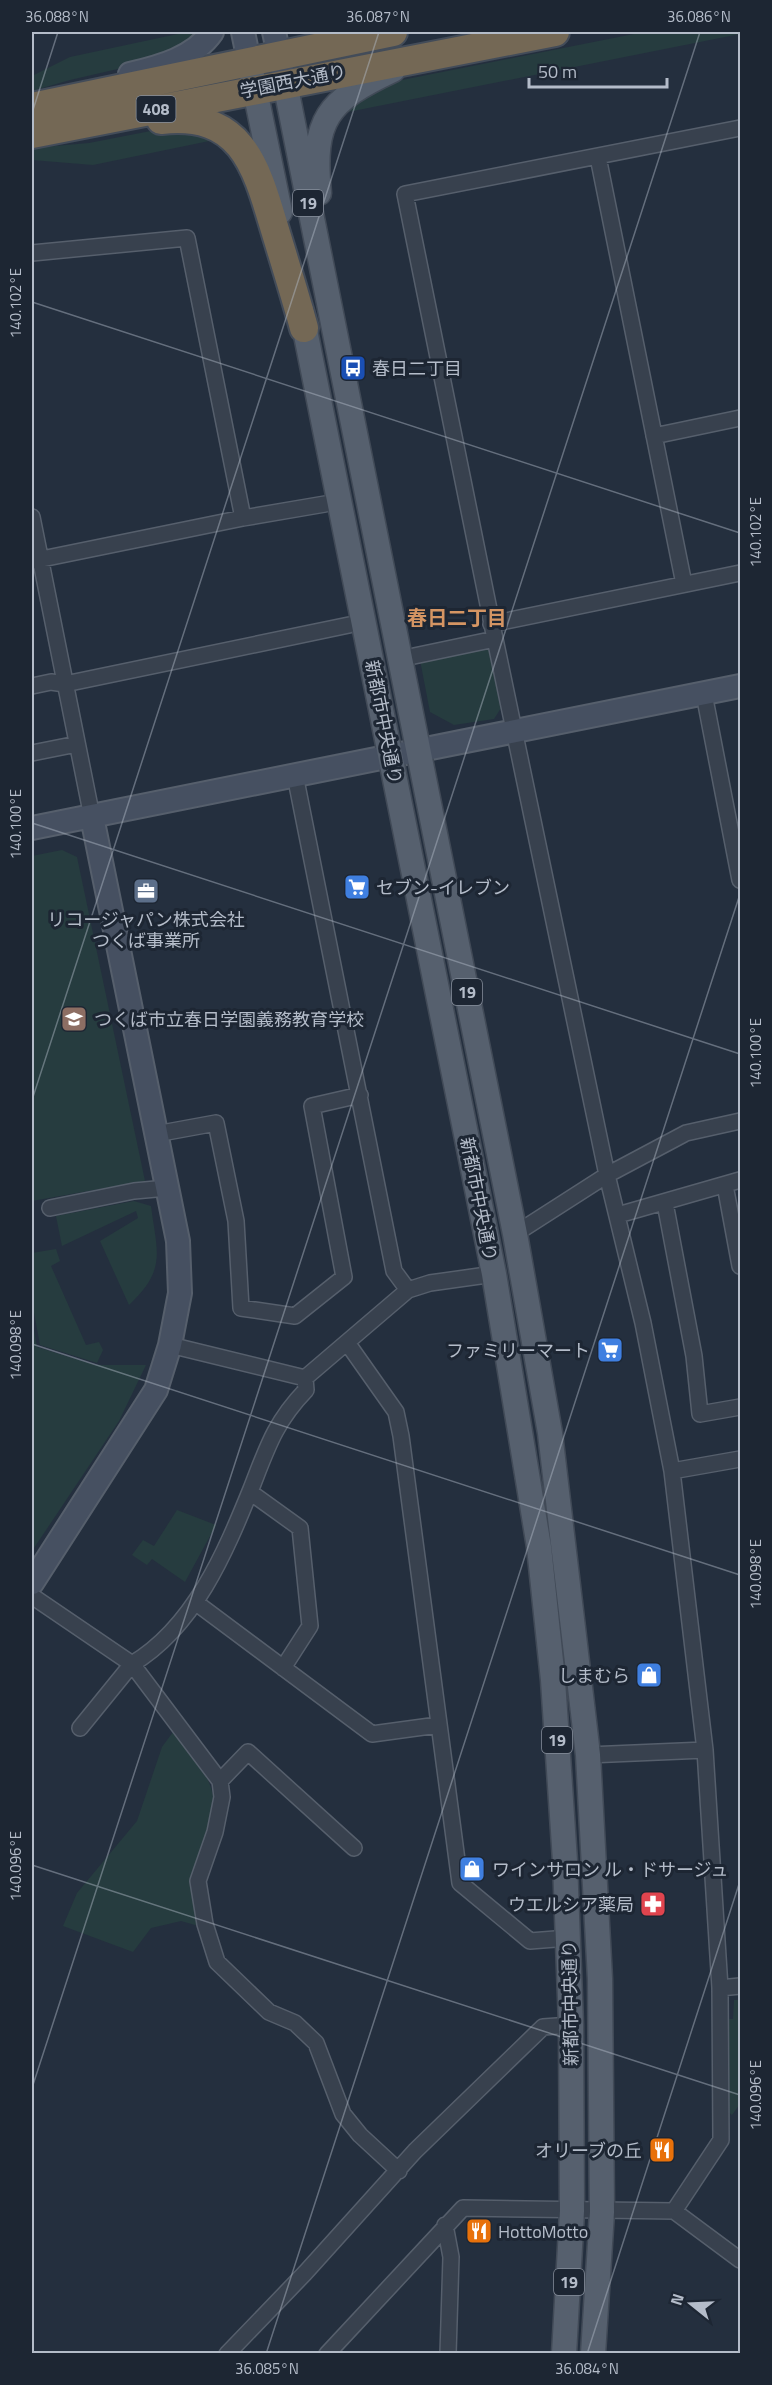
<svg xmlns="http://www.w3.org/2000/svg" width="772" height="2385" font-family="'Titillium Web','Noto Sans JP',sans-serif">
<rect width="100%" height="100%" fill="#242f3e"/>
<path fill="#263c3f" d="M187,32L201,33L197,39L148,62L70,80L32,91V76L70,57Z
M644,32H740V34L343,113L347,105L397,81Z
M166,128L219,139L93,165L32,160V148L89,143Z
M488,645L501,708L494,719L454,725L430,712L420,660Z
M62,850L77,857L145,1181L32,1201V856Z
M134,1201L151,1206C157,1253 167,1269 129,1305L100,1241L138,1218L136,1211L62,1246L56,1216Z
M56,1249L60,1261L51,1266L86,1345L99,1342L103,1350L97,1363L40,1345L32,1302V1253Z
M32,1319L37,1347L95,1365H146L119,1421L32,1551Z
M177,1510L216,1525L185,1582L152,1559L147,1565L132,1555L143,1540L154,1546Z
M173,1732C198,1764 223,1785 211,1829C207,1841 199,1851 197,1863C193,1879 201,1910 202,1927L181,1921L151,1928L133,1952L63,1926L77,1893L137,1821L162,1747Z
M734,2000H740V2104L732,2115L725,2109L726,2019H733Z"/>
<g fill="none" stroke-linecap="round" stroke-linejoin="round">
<defs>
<path id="street" d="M598,157L684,584
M32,253L187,238L243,518
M654,436L740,418
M32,517L92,817
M32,561L243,518L325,504
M491,624L740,573
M414,656L495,639
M32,686L51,682L65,684L349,625
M704,694L740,880
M32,753L77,744
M295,775L394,1271L408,1290
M156,1134L216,1123L236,1221L241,1308L295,1316L344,1277L312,1106L360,1095
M725,1185L740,1266
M665,1203L694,1356L700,1414L740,1407
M50,1208L134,1191L167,1188
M618,1215L740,1180
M515,1234L607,1175L686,1133L740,1121
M348,1344L396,1412L401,1436L460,1883L530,1941L568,1938
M170,1345L305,1378L408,1290L430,1283L494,1274
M672,1471L740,1459
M250,1492L300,1528L310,1626L283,1668
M32,1596L132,1664C194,1627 225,1553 251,1489C267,1448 275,1422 306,1390L305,1378
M195,1602L372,1734L438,1725
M80,1728L132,1664L220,1781L222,1797L215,1832L198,1881L205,1924L217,1962L269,2012L295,2023L316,2043L343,2114L360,2135L399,2171
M588,1755L705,1750
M220,1781L248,1752L354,1848
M720,1988L740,1986
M674,2211L721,2140L720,1988L705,1750L672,1471L643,1323L607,1175L495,639L405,194L740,128
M445,2225L451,2257L448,2354
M227,2354L305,2273L415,2151L543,2027L571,2025
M327,2354L463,2208L674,2211L740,2260"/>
<path id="secondary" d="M243,32L249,61
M274,32L283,73
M130,74C160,67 194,58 212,32
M32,828L740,686
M32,1583L156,1390L170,1345L180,1293L178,1241L92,817"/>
<path id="primary" d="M249,61L280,212
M285,83L515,1234L550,1433L588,1755L600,1979L602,2212L593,2354
M319,193C312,119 327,101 393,70
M301,310L494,1274L539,1547L553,1680L565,1861L571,2025L572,2211L564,2354"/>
<path id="highway" d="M32,107L393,32
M161,120C242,111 256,166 275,230C285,263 295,295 304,328
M32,134L555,32"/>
</defs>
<use href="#street" stroke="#565f6c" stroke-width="18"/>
<use href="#secondary" stroke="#565f6c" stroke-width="26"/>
<use href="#primary" stroke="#414a57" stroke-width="27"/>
<use href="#highway" stroke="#434c59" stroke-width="32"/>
<use href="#street" stroke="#38414e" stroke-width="15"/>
<use href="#secondary" stroke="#465061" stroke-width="22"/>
<use href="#primary" stroke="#56606e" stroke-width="24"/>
<use href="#highway" stroke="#746855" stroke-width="28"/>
</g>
<path fill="none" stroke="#b4bcc9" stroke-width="1.5" stroke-opacity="0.45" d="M32,113L58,32M32,302L740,533M32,823L740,1054M32,1100L379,32M32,1344L740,1575M32,1865L740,2095M32,2088L700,32M266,2354L740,894M587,2354L740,1881"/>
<defs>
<symbol id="bus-square" viewBox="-11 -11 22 22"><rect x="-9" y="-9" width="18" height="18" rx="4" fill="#1a4fb4" stroke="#1d2633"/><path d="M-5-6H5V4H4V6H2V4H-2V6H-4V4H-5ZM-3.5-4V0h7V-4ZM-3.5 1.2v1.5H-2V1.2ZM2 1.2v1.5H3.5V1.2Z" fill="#fff"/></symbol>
<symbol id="supermarket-square" viewBox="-11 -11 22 22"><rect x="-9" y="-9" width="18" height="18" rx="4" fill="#3f7fe0" stroke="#1d2633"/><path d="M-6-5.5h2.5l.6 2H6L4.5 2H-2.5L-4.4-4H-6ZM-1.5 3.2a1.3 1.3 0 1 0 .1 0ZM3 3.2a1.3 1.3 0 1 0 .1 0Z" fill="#fff"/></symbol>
<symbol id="office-square" viewBox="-11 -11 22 22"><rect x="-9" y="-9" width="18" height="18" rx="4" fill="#5c6f8a" stroke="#1d2633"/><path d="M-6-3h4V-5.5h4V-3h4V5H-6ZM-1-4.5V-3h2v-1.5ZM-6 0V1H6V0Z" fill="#fff"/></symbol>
<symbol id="school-square" viewBox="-11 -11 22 22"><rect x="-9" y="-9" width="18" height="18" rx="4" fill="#8d6e63" stroke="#1d2633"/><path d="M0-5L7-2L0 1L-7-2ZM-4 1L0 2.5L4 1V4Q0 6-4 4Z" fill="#fff"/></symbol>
<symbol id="shop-square" viewBox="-11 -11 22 22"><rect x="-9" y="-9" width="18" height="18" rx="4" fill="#3f7fe0" stroke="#1d2633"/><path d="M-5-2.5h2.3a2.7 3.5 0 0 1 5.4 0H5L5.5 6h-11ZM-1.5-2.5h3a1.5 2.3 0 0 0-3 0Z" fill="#fff"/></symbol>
<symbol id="pharmacy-square" viewBox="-11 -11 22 22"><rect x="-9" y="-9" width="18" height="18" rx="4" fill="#e0444e" stroke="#1d2633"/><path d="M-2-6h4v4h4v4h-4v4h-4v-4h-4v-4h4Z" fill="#fff"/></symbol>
<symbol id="restaurant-square" viewBox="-11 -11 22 22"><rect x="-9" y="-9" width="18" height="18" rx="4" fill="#e8710a" stroke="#1d2633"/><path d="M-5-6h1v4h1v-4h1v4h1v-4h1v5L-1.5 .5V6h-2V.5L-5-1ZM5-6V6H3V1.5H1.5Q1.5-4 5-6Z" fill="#fff"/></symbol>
</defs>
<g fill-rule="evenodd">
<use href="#bus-square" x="338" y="353" width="30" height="30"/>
<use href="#supermarket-square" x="342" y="872" width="30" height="30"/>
<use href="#office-square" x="131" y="876" width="30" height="30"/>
<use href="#school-square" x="59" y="1004" width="30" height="30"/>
<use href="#supermarket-square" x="595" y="1335" width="30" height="30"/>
<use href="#shop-square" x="634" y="1660" width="30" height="30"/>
<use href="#shop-square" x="457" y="1854" width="30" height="30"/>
<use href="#pharmacy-square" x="638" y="1889" width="30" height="30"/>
<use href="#restaurant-square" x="647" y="2135" width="30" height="30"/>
<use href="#restaurant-square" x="464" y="2216" width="30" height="30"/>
</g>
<g text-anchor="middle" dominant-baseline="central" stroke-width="6" stroke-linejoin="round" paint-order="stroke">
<g fill="#1d2633" stroke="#878f9c" stroke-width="1.5">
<rect x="136.5" y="96" width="39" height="26" rx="4.5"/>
<rect x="293" y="190" width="30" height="26" rx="4.5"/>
<rect x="452" y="979" width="30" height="26" rx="4.5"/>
<rect x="542" y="1727" width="30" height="26" rx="4.5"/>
<rect x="554" y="2269" width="30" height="26" rx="4.5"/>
</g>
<g font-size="16" font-weight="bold" fill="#b4bcc9">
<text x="156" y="109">408</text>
<text x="308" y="203">19</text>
<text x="467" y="992">19</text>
<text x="557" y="1740">19</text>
<text x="569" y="2282">19</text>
</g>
<g font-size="18" fill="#b4bcc9" stroke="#1d2633">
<text transform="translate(293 81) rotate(-11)">学園西大通り</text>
<text transform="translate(384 722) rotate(79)">新都市中央通り</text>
<text transform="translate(479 1199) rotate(79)">新都市中央通り</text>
<text transform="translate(570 2003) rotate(-91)">新都市中央通り</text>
</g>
<g font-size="18" fill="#b4bcc9" stroke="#1d2633" text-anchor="start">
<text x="372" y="368">春日二丁目</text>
<text x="376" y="887">セブン-イレブン</text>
<text x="146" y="919" text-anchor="middle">リコージャパン株式会社<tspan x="146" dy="21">つくば事業所</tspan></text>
<text x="94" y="1019">つくば市立春日学園義務教育学校</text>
<text x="590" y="1350" text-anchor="end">ファミリーマート</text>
<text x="630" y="1675" text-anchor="end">しまむら</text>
<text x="492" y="1869">ワインサロン ル・ドサージュ</text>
<text x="634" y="1904" text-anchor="end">ウエルシア薬局</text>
<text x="642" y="2150" text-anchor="end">オリーブの丘</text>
<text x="498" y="2231">HottoMotto</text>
</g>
<g font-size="20" font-weight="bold" fill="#d59563" stroke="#1d2633">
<text x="457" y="617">春日二丁目</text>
</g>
</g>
<rect width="772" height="2385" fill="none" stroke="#1d2633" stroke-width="66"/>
<g transform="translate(691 2304) rotate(288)" stroke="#1d2633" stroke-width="4.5" paint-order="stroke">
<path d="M0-4.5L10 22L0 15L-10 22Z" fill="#b4bcc9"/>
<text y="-9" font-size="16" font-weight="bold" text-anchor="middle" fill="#b4bcc9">N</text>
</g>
<path d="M529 78v9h138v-9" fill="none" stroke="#b4bcc9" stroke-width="3"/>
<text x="538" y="78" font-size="18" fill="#b4bcc9" stroke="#1d2633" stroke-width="4.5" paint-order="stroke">50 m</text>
<rect x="33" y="33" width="706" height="2319" fill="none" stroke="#b4bcc9" stroke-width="2"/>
<g font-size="15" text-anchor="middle" fill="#b4bcc9">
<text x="57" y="22">36.088°N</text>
<text x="378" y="22">36.087°N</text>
<text x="699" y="22">36.086°N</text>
<text transform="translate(16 303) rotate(-90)" y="5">140.102°E</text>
<text transform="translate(756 532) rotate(-90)" y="5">140.102°E</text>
<text transform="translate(16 824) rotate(-90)" y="5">140.100°E</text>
<text transform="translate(756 1053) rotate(-90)" y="5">140.100°E</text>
<text transform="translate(16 1345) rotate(-90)" y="5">140.098°E</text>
<text transform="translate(756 1574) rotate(-90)" y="5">140.098°E</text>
<text transform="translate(16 1866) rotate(-90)" y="5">140.096°E</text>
<text transform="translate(756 2095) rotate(-90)" y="5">140.096°E</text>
<text x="267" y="2374">36.085°N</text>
<text x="587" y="2374">36.084°N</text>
</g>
</svg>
